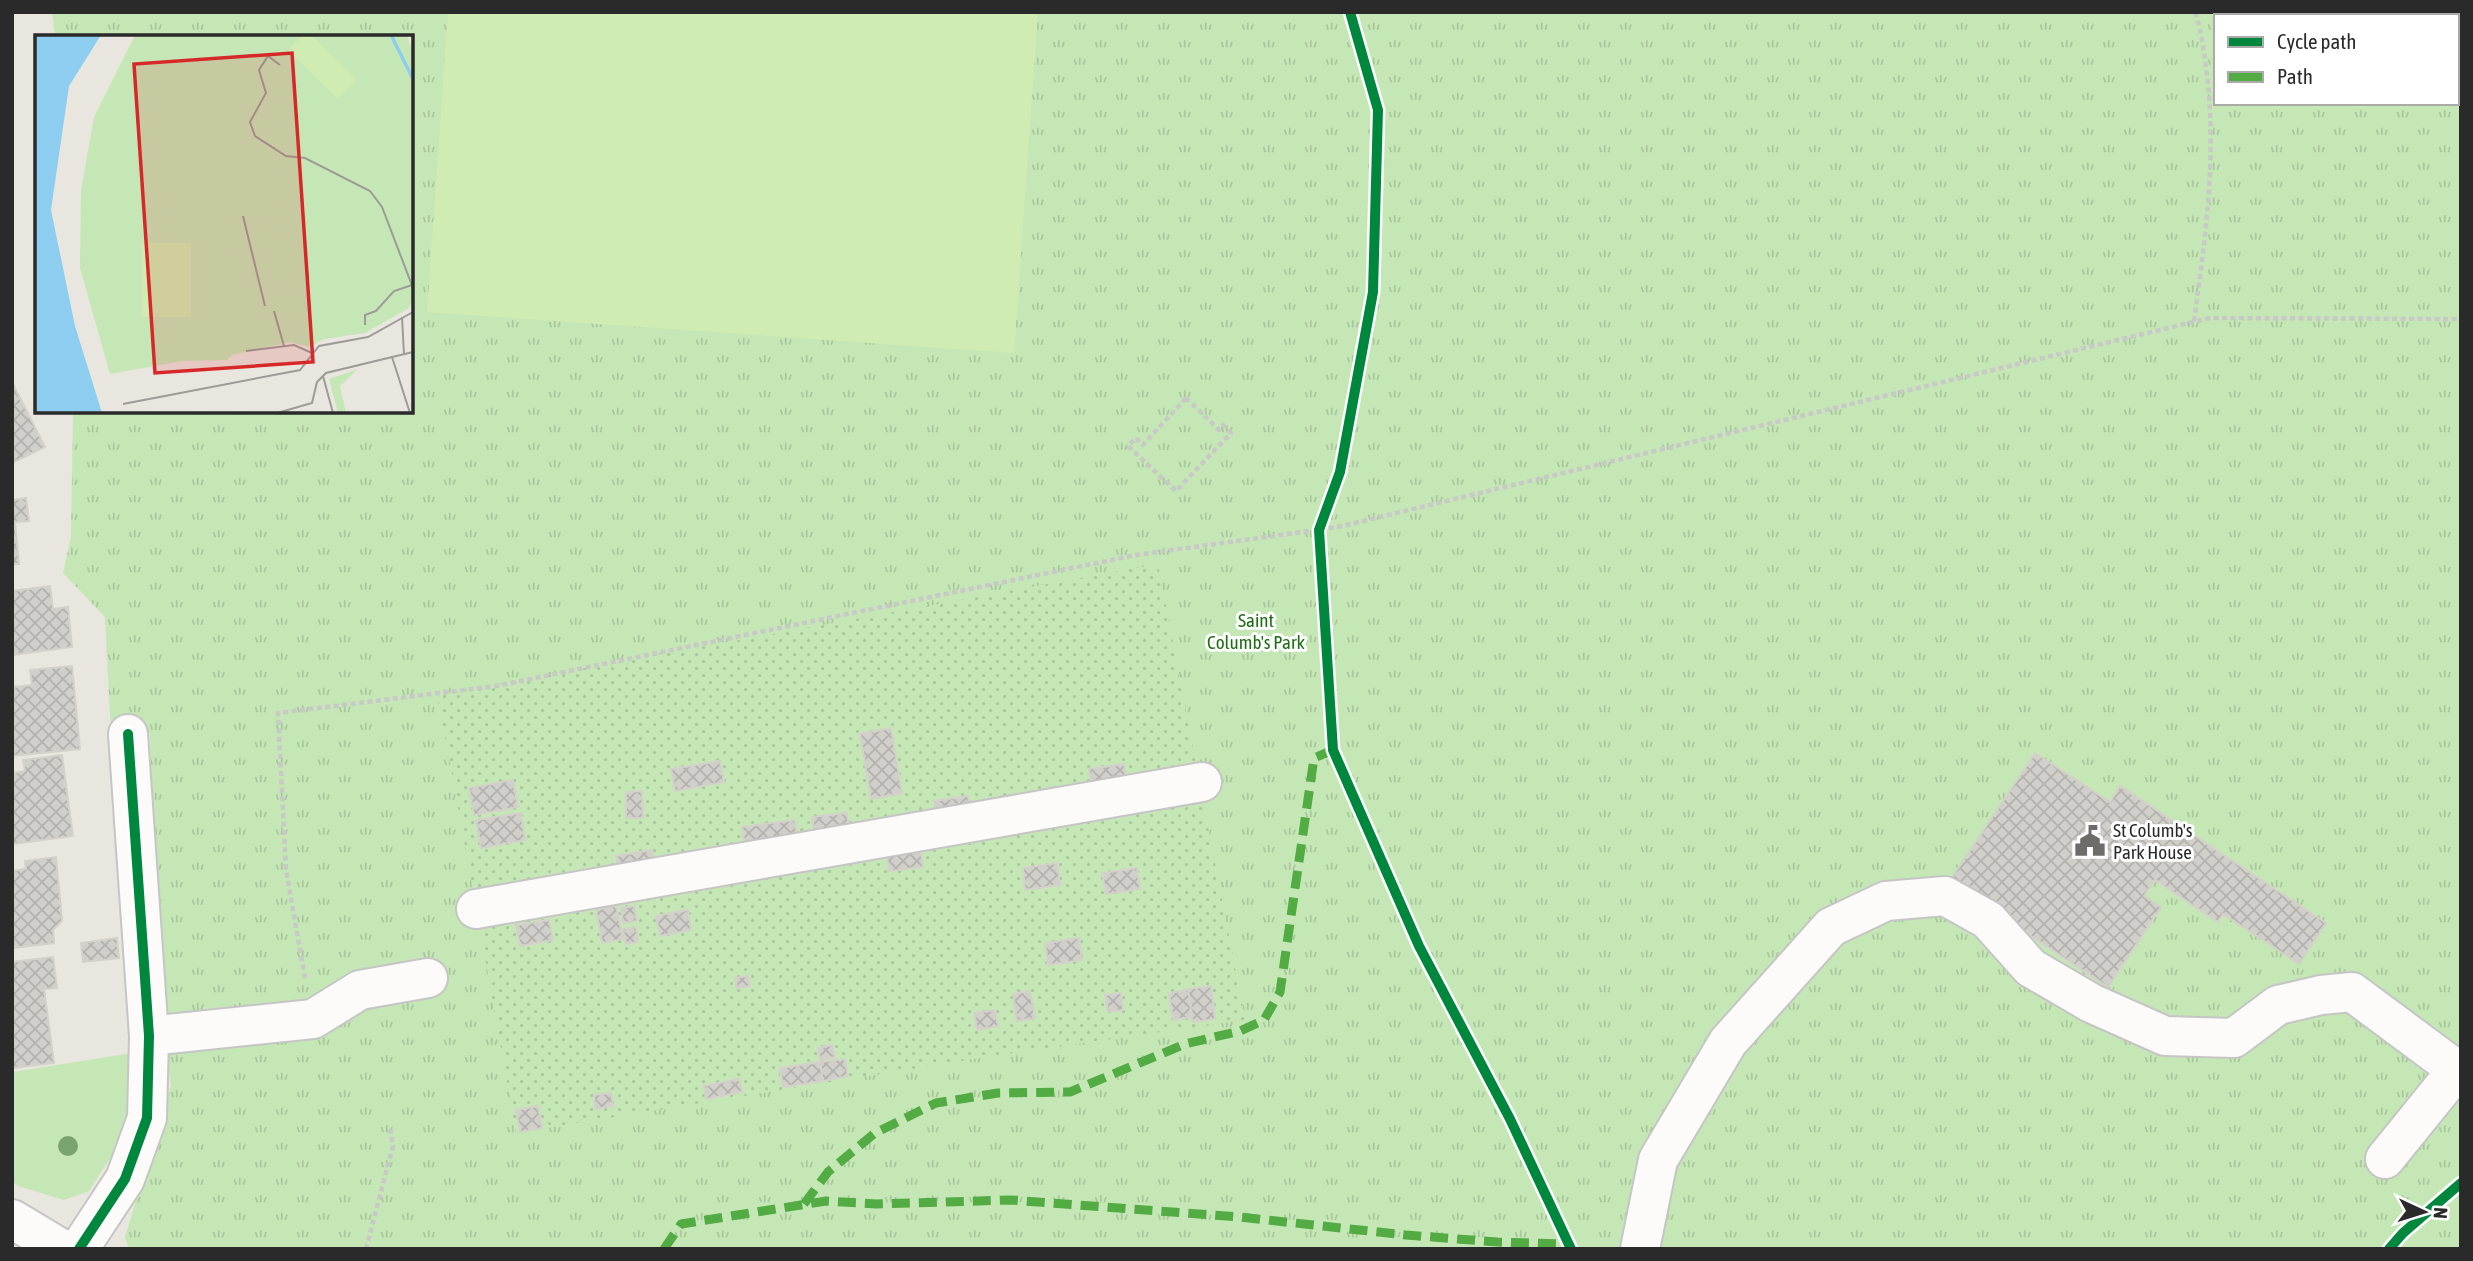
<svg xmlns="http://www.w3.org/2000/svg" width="2473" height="1261" font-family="'Asap Condensed',sans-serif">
<defs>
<pattern id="park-tufts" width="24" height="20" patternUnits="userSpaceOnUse" patternTransform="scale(1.75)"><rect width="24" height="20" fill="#c5e7b5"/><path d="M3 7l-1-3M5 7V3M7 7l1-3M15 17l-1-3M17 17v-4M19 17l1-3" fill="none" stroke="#a9c69c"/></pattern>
<pattern id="garden-dots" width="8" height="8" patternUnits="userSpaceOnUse" patternTransform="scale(1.75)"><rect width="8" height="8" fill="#c5e7b5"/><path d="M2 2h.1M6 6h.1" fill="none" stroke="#a9c69c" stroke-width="1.8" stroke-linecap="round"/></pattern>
<pattern id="building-cross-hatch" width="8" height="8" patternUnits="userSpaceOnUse" patternTransform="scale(1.75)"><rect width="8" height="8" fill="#d1cfca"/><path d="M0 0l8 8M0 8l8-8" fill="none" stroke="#b4b2ae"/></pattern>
</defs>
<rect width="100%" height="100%" fill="#e9e6df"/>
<path fill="#c5e7b5" d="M132,1053L128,1130L89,1191L64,1200L21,1187L12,1182V1072Z"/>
<path fill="url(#park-tufts)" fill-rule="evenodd" d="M52,12H2461V1249H129L125,1237L171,1085L160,1024L150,733L111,735L105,617L63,573L71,537L73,411H411V37H55ZM2216,16H2457V103H2216Z"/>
<path fill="url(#garden-dots)" d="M1158,564L1245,1020L973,1059L516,1133C490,987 465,841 437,695Z"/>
<path fill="#d0ecb2" d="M448,12H1038L1014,353L427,312Z"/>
<path fill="url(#building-cross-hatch)" stroke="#d4d1cb" stroke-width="2" d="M13,384L45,447L12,463V385Z
M26,498L29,521L15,522L19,564H12V500Z
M50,586L53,609L68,607L72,647L12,655V591Z
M72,666L80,749L12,756V687L32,685L30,670Z
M891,728L902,793L871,799L860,734Z
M2035,753L2110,802L2120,786L2326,923L2299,964L2223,914L2218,922L2155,880L2144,896L2161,907L2108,987L1949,882Z
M62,755L73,836L12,844V773L25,771L23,760Z
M720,761L724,782L675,791L671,769Z
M1124,764L1127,786L1092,791L1089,769Z
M513,780L518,807L474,815L469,788Z
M642,791L643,818H626V792Z
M968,796L971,818L937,823L934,801Z
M521,813L525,840L481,848L476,820Z
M847,813L850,834L815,839L812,817Z
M795,820L799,851L747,858L742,827Z
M920,845L923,867L889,871L886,850Z
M652,850L656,872L620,878L616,856Z
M56,857L62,921L53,930L54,943L12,948V871L26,869L25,861Z
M1057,863L1060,885L1025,890L1023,868Z
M1137,868L1140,889L1106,894L1102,873Z
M616,906L623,939L602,943L596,910Z
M634,906L637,921L623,923L621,908Z
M688,910L691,930L660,936L656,916Z
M549,920L553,940L520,946L516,925Z
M636,927L638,942L626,944L623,929Z
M117,938L119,958L83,962L81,943Z
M1079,938L1082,960L1048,965L1045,943Z
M53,957L57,988L44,989L54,1063L12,1068V962Z
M748,976L750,986L737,988L735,978Z
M1211,986L1215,1019L1193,1022L1188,989Z
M1188,990L1192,1017L1173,1020L1169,993Z
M1030,991L1035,1018L1017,1021L1013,994Z
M1121,993L1123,1010L1108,1012L1105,995Z
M995,1010L998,1026L977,1030L974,1013Z
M832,1045L835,1057L820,1060L818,1048Z
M845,1059L848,1076L823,1081L820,1062Z
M820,1062L823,1081L783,1087L780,1068Z
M739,1079L742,1092L706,1099L704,1086Z
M611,1093L613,1106L595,1109L594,1095Z
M538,1106L542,1128L520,1132L516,1110Z"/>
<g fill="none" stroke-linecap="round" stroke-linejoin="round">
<defs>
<path id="minor" d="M476,909L1202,782
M149,1036L313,1019L360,990L428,978
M12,1219L62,1249
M79,1249L125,1179L147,1118L149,1036L128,734
M1640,1249L1658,1160L1728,1042L1831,927L1886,901L1945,896L1988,920L2031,968L2091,1003L2165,1036L2234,1038L2278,1005L2321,995L2352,992L2457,1070L2385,1159"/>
</defs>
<use href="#minor" stroke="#c6c5c5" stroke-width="42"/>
<path stroke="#c8c8c7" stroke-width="4.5" stroke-dasharray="5 3.5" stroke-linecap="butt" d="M2194,321C2205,240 2217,157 2207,75C2204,53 2202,33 2195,12
M1186,398L1219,430L1223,425L1231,433L1176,491L1128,446L1136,438L1143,445Z
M305,978L286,870L278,713L496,686L1136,555L1338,527L2210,318L2461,319
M366,1249L393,1146L390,1129"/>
<use href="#minor" stroke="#fcfbfa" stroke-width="38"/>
<path stroke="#53ab44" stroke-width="9" stroke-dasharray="18 9" stroke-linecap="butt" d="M804,1204L828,1172L875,1133L936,1103L998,1093L1070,1092L1185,1044L1240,1031L1264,1020L1280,992L1314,758L1333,750
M664,1249L681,1224L826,1201L876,1204L1011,1200L1239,1217L1406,1235L1497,1242L1569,1244"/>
<defs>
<path id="cycleway" d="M1350,12L1378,110L1373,292L1340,472L1319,530L1333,750L1419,946L1510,1119L1571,1249
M79,1249L125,1179L147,1118L149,1036L128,734
M2389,1249L2403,1233L2461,1183"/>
</defs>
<use href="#cycleway" stroke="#fff" stroke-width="15"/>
<use href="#cycleway" stroke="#00873e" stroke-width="10"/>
</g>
<circle fill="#79a36f" cx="68" cy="1146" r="10"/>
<defs>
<symbol id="civic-bare" viewBox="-9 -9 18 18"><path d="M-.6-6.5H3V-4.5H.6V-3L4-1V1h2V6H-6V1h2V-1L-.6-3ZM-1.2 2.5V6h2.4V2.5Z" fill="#6d6c69" stroke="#fff" stroke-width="2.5" paint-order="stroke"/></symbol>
</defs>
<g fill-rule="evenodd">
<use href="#civic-bare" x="2068" y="819" width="44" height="44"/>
</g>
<g text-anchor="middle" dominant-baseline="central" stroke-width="6" stroke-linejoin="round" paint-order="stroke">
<g font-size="19" fill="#1e6d14" stroke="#fff">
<text x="1256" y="620">Saint<tspan x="1256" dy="22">Columb's Park</tspan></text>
</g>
<g font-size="19" fill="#2a2a2a" stroke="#fff" text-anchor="start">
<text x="2113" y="830">St Columb's<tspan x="2113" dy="22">Park House</tspan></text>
</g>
</g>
<g transform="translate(35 35)">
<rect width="378" height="378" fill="#e9e6df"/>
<path d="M323,334L305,351L311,378H303L294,344Z" fill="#c5e7b5"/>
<path d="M100,0H372L378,19V263L374,273L330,298L289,304L274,312L255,307L197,320L192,325L147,326L75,339L45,233L46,155L59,82Z" fill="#c5e7b5"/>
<path d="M237,174L258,264L204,278L181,188Z" fill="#c5e7b5"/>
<path d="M268,0H276L322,45L303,64L253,15ZM107,208H156V282H107Z" fill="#d0ecb2"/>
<path d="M0,0H66L34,51L16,175L40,291L67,378H0Z" fill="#8dcdf0"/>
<path fill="none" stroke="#8dcdf0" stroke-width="3.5" d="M356,0L378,44"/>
<path fill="none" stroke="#9d9b97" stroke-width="2" d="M245,30L233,21L224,35L231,58L215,87L220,101L251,121L270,123L335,156L347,172L378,253M208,181L230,271M239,276L249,311M367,282L369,319M330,290V280L341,276L359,256L377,250M211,316L259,310L277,318M357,322L375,378M288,341L298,378M88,369L265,335L284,311L333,302L378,277M242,378L277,368L282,347L291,338L378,317"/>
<path fill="#d62828" fill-opacity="0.15" stroke="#d62828" stroke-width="3.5" d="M257,18L278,327L120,338L99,29Z"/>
<rect width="378" height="378" fill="none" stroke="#2a2a2a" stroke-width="3.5"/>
</g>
<rect width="2473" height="1261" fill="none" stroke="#2a2a2a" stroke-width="28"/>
<rect x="2214" y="14" width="245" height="91" fill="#ffffff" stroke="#aaaaaa" stroke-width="2"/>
<rect x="2228" y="37" width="35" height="10" fill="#00873e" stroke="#aaaaaa" stroke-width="2"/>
<text x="2277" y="49" font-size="21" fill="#2a2a2a">Cycle path</text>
<rect x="2228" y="72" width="35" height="10" fill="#53ab44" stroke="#aaaaaa" stroke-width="2"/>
<text x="2277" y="84" font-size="21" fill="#2a2a2a">Path</text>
<g transform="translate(2424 1212) rotate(94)" stroke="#ffffff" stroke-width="5" paint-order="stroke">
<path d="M0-5L12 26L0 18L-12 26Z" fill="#2a2a2a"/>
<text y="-10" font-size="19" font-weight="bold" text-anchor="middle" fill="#2a2a2a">N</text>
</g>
</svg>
